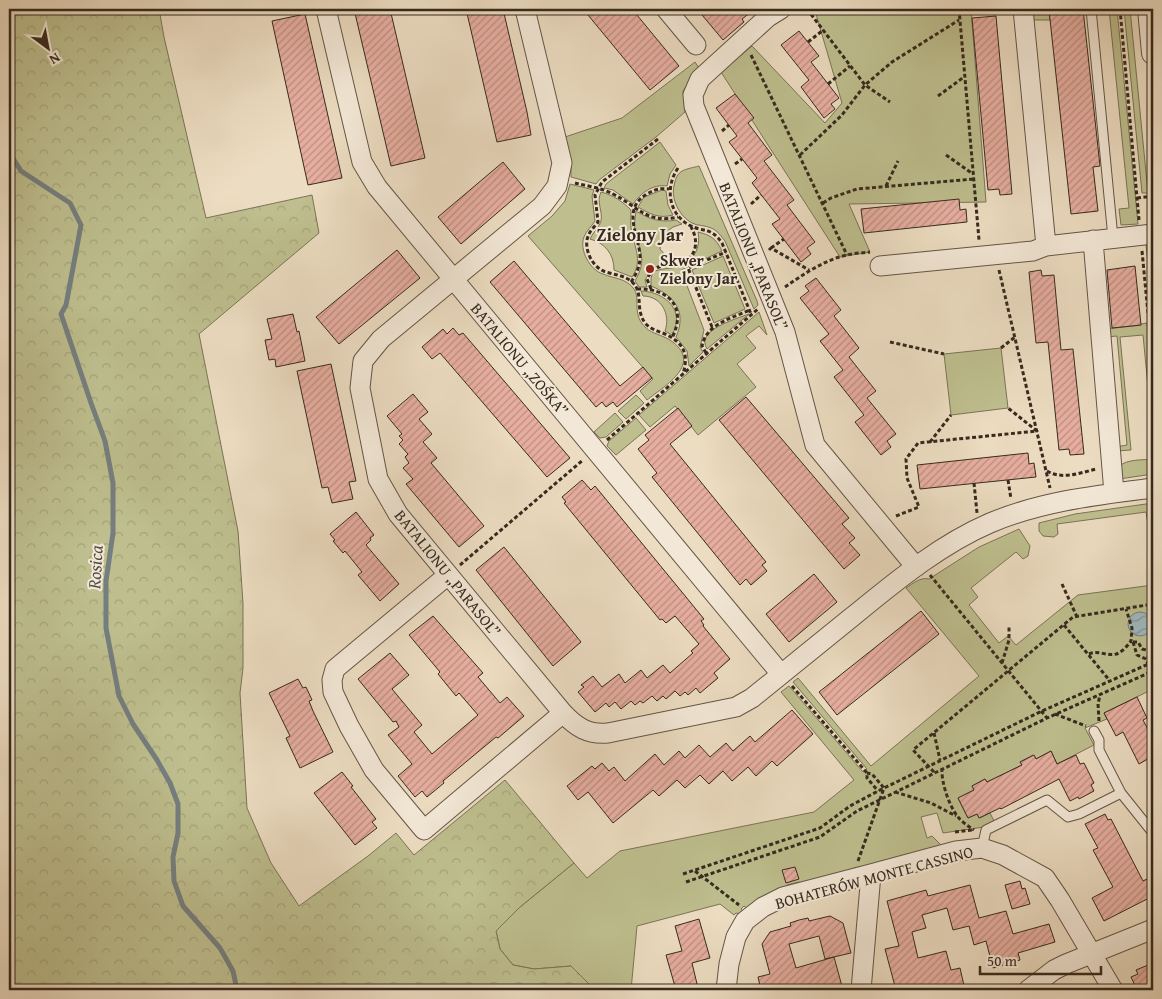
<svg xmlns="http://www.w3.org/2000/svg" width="1162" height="999" font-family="'Gentium Book Plus',serif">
<defs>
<pattern id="forest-crowns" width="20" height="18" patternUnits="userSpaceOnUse" patternTransform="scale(1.25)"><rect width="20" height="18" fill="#bebe8e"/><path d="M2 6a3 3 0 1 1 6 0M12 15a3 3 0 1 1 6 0" fill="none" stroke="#a4a37a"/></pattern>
<pattern id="water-waves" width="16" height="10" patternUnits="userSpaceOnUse" patternTransform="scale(1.25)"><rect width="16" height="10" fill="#9fb8bf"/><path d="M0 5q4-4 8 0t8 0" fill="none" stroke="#82969b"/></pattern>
<pattern id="building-hatch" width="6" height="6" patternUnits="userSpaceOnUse" patternTransform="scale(1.25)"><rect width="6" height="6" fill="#e7aea0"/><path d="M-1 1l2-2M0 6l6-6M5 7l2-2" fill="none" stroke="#bc8e82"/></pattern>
</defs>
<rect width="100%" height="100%" fill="#ecdcc1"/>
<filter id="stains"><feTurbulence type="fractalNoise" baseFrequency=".004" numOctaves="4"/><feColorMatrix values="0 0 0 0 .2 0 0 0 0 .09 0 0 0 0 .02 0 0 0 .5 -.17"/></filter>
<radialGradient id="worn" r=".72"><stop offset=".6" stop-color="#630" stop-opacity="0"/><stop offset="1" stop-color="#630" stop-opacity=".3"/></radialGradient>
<path fill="#bebe8e" stroke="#7a7456" d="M864,9H971L986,202L849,204L870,252L840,257L721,72L752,46L825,123L842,103L816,14Z
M1031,9H1063L1049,10L1050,20H1032Z
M1109,9H1117L1138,224L1121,225L1119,209L1129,208Z
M1124,9H1130L1148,193H1142Z
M695,62L699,68L683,91L685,112L656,137L599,180L596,184L571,177V165L565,137L622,118Z
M660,142L676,165L670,174L667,186C652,184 641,193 633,204L613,190L604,188L606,184Z
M699,166L757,301L758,305L754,309L725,241C721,236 717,230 711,228C705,225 697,226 692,223C679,216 671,199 674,186C677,169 684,170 699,166Z
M570,184L594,190L592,196L595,221C592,226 586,231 584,237C579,250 590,270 603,274C615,279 626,278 634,289C641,299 631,314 646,328C653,334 662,335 670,340C704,363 666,385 647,400L640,391L653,379L528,236L552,216L565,201Z
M662,190L666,191L668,205L673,215C659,219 650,214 638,207L644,197Z
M601,192C613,195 622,201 631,210C631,218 630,226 632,234C636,250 642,262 632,277L614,270C614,254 605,243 590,239C593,232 599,228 601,221C603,211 596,202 601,192Z
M636,211C649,219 661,223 676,220L682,224L673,227L661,236L660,249L666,256L675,262C660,263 653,266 645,280L647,287H639L635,281C648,258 639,252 635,231C634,225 635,218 636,211Z
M698,232C710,235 716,238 722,251L681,270L704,330L700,347L703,352L689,366L687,351L676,337C687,312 675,296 651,286V278L653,272C661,268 669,269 677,267C694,263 701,247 698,232Z
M1146,244H1150L1153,248V317Z
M723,256L745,309L714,323L692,270Z
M641,291C665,292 686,310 672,335L665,331C671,314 661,296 643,296Z
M759,312L767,335L759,326L746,336L756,348L737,364L756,387L698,435L675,406L650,427L639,415Z
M749,314L707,349C695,330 736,319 749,314Z
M1147,323L1153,382V439L1143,335L1120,337L1131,450L1116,451V447L1127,445L1117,336L1106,337V329L1141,325V324Z
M1001,348L1008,408L951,415L944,354Z
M636,395L644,403L626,419L618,411Z
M615,413L623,422L606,437L600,438L594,432Z
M636,418L646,430L616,455L607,446L609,441Z
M1153,459V474L1119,479C1119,475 1118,469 1120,466C1126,459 1145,460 1153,459Z
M1153,503V523L1148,524L1146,512L1057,524L1058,534L1054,537L1043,536L1039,531V523L1075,514Z
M1019,529L1030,546L1028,556L1023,559L1016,552L971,588L978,597L969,605L999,643L1008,636L1016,645L1078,595L1153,585V689L1104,713L1107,719L1085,728L1094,745L1057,764L1051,751L1036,759L1033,755L1020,762L1022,765L987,782L985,779L972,786L974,790L958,798L968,818L977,814L980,818L990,813L994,821L984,827L943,833L937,813L921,817L927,838L932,836L942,846L857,871L859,867L854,868L852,873L801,886L799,882L787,885L788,889L749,910L744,906L741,909L745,913L743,915L736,913L734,915L720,904L637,926L631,990H595L571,966L534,969L513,965L500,949L496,931L520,907L574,863L587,878L620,851L814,812L854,780L781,692L789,686L863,772L867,769L793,682L798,678L871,766L979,676L906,588C914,583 920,577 929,579L979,547Z"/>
<path fill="url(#forest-crowns)" stroke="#7a7456" d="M9,9H159L164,37L206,218L312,195L319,233L199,334L238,531L243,603V668L240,693L247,808L271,863L299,906L368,856L396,833L414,855L505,780L574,863L520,907L496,931L500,949L513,965L534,969L571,966L595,990H9Z"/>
<path fill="url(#water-waves)" stroke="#757f7f" d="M1128 624a12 12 0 1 1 24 0a12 12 0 1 1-24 0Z"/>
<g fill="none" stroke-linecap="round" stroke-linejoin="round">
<path stroke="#757f7f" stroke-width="5" d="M9,152L21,171L70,203L81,225L66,305L61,314L91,403L105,441L113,483V533L106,581V628L119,696L133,724L157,760L170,783L178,804V833L173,857L174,881L183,906L220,948L233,971L237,990"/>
</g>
<path fill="url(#building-hatch)" stroke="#372a1e" d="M354,9H390L425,158L391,166Z
M466,9H503L527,112L531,135L497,142Z
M583,9H632L679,66L650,90Z
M697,9H755L742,19L744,22L723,40Z
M1063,9H1083L1100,166L1093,167L1098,211L1071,214L1049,10Z
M305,14L342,178L308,185L272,21Z
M996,16L1012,194L1000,195L999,189L988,190L972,18Z
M799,31L819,56L811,62L839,98L831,104L835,109L824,118L801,87L809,80L781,45Z
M735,94L754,118L748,123L772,155L764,161L794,200L787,205L815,242L807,248L811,254L801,262L772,224L780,219L752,183L757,178L729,142L737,136L716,108Z
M503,162L525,189L461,244L438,217Z
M959,199L960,210L966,209L967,222L864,233L861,209Z
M397,250L420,278L339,344L316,317Z
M514,261L620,386L643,367L652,378L617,407L613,402L606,407L602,402L596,407L490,282Z
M1135,266L1141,325L1112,328L1107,270Z
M1041,270L1042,276L1054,275L1061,350L1073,349L1084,454L1070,455L1069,449L1059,450L1048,342L1036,343L1029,272Z
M816,278L841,310L834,316L859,348L849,357L876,391L867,398L896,434L887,441L891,447L881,455L855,422L864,415L834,377L843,370L820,341L829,334L800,298L809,291L805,286Z
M293,314L297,332L299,331L305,361L276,367L275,359L269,360L265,340L272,339L267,319Z
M453,328L459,335L463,333L570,458L547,477L440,353L432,359L422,347L443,329L447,334Z
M331,364L356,481L349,482L353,499L332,503L328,487L322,488L297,371Z
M413,394L428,412L419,419L432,434L423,442L437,458L431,463L484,526L459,547L406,484L413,479L403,468L409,463L405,457L408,454L399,444L403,440L399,436L402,434L387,416Z
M746,397L849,518L842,524L855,538L849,543L860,555L844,569L719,420Z
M678,408L692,426L670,444L766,562L762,565L767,571L751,585L746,579L740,585L652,477L657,473L638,449L649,440L645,435Z
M1028,453L1029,464L1034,463L1036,477L920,489L917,465Z
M582,480L591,490L595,486L704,619L701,621L704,625L703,626L730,659L714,673L718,678L700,693L696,688L688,695L685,692L680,696L675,691L666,699L663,696L657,701L652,696L643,703L640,701L635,705L631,701L621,709L615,702L609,707L606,703L595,712L578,692L584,687L581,685L593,676L602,687L619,674L625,683L641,670L647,678L663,665L670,673L693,653L691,651L699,644L675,616L666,623L662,619L660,620L564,503L566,502L562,497Z
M356,512L374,535L370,538L371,540L366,545L399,584L380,601L358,575L362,572L345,551L343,553L333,541L335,540L330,534Z
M504,547L581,642L553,666L476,570Z
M814,574L837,602L789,642L766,614Z
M921,611L939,634L837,715L819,692Z
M433,616L483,673L478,677L500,703L507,697L524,716L498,738L496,737L443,781L444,783L427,797L422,791L415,797L398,776L412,764L388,735L399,727L396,721L393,722L358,679L390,653L409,675L392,689L422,725L414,732L432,754L478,715L459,693L456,696L438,674L440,672L409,635Z
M298,679L303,688L306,687L312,700L309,701L313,711L333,752L300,768L286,738L290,736L269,693Z
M1137,697L1147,718L1143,720L1153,739V756L1139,764L1123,732L1116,736L1104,713Z
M792,710L813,734L777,766L772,761L756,776L748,767L732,781L723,771L709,784L700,775L685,788L677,780L659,796L653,790L613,823L588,792L578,800L567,786L592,766L595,769L602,763L609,771L614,767L625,781L655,754L664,765L679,751L685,758L699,745L710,757L726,743L733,751L750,736L755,742Z
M1051,751L1057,764L1076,755L1080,764L1084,763L1094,783L1091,785L1094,791L1079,799L1078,797L1070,801L1059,779L1001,809L1000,808L979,818L977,814L968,818L958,798L974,790L972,786L985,779L987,782L1022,765L1020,762L1034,755L1036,759Z
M342,772L353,786L351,787L376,819L372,822L377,828L355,845L314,793Z
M1105,814L1108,820L1111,819L1143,881L1153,876V896L1104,921L1092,898L1113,887L1093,850L1098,848L1085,824Z
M795,867L799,879L786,883L782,870Z
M1020,881L1022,889L1025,888L1030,904L1012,909L1005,885Z
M970,885L979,918L1006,911L1013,934L1049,924L1055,942L1018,953L1020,960L993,968L986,941L974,945L969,926L953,930L947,908L922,915L926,928L912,932L918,958L946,951L951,970L960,968L965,990H896L885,949L899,946L887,901L926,890L928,896Z
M830,916L843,923L851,953L825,959L819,936L789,944L796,968L834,957L843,990H761L758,977L770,974L762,944L770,932L791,926L790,923L799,920L808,918L809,921Z
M699,919L710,958L692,963L698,988H695V990H676L666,955L682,951L675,926Z
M1153,963V990H1137L1131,977L1138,974L1136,970Z"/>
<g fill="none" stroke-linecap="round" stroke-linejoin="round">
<defs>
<path id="service" d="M1091,9L1113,238
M1094,731L1099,740V750L1121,793L1153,833
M982,848L986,830L1047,800L1068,817L1079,814L1121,793"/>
<path id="minor" d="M326,9L362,162L377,187L781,674
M525,9L562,163L557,186L542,206L381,339L363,361L360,388L378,479L398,514L563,713C576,727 588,735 608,733L736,707L752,698C785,671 819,644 852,617C895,582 939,545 990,523C1042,501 1098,495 1153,488
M666,9L696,45
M781,9L768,17L700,79L693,95L694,106L785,332L815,445L916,567
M1023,9L1046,246
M1093,240L1114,493
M880,266L1033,251L1046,246L1153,234
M448,575L335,669L332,680L333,692L349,726L374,770L424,830L563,713
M726,990L729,964L736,937L745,921L763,907L783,897L871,874L956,851L982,848L1003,855L1045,878L1060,900L1113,990
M861,990L871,874
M1028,990L1054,970L1066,964L1153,929"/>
<path id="tertiary" d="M1149,9L1153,53"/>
</defs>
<use href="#service" stroke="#645647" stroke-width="11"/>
<use href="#minor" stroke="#645647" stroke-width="21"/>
<use href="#tertiary" stroke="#645647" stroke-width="24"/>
<path stroke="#372a1e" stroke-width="3" stroke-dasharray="4 2.5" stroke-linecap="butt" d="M807,9L865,85L890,102
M959,9L979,240
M1120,9L1139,220
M808,42L822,31
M751,55L847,255
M828,84L850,66
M938,96L964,77
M722,131L729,125
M658,139L602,182L595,195L598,222C595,226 591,230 589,234C582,247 592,268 606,272C615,275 623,275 631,281C645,293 634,307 645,323C650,329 658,331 665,334C684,343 689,354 683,374
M800,155L842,115L865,85L892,62L959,20
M946,155L973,174
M735,164L742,159
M678,168C665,187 668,213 689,225C704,233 710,226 722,243L751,314
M575,183C587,186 602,188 613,194C639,207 646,224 678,217
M886,186L898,161
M1137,198L1153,196
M823,203L831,198L857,189L974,179
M751,204L761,195
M771,248L784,239
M769,250L771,248L809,270
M1142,251L1153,365
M999,270L1050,488
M631,282C637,273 640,266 640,256C639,235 621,209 647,194C655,189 660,188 669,189
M785,287C804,274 824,260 847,255C854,253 863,253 870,252
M637,289C670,288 687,308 672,338
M651,289L647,279C657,259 670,270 684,262C698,254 698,239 691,227
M712,327L688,268L726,252
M890,342L944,354
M1001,348L1015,337
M706,353L702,346C706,324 732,318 750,310
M607,440L759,308
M930,442L951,415
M1047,471C1062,480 1080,473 1096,469
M1008,480L1011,499
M974,483L977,513
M896,516L919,507L907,478L906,459L918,443L1037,431L1008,408
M460,565L583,460
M930,575L1047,718
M1062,584L1077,617
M1064,625L1110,681
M1133,642H1138L1142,649L1151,651V653L1146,659
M1133,642L1137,655L1146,659L1148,664
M1089,654C1099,649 1111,659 1120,652C1124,650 1128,645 1131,641L1132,628L1126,609
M1002,663L1009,640V627
M792,686L867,773V778L878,791
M1055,714L1086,726
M1099,721L1098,704L1100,695
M934,733L940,760
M942,768C941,782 949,806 958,817C962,822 968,826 974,830
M934,772L913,750L1073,617L1153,604
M895,792L931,803L956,816
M955,832L973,830
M858,861L884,788L872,774L867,773
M695,871L739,905
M683,874L820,828L850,806L878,791L1042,711L1153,662
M686,882L820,837L857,811L1047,718L1153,671"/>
<use href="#service" stroke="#f3e8d7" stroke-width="9"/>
<use href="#minor" stroke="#f3e8d7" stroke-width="19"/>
<use href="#tertiary" stroke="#f3e8d7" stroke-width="22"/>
</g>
<circle fill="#8f2418" stroke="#f3e8d7" stroke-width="2" cx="650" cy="269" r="5"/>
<g text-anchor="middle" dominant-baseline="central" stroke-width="4" stroke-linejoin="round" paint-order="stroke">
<g font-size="16" fill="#372a1e" stroke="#f3e8d7">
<text transform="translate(754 256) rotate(68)">BATALIONU „PARASOL”</text>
<text transform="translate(520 359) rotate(50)">BATALIONU „ZOŚKA”</text>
<text transform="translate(448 573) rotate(51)">BATALIONU „PARASOL”</text>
<text transform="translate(874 877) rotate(-15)">BOHATERÓW MONTE CASSINO</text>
</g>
<g font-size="16" font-weight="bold" fill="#372a1e" stroke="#f3e8d7" text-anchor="start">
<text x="660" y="260">Skwer<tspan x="660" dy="18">Zielony Jar</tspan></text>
</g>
<g font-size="18" font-weight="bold" fill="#372a1e" stroke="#f3e8d7">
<text x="640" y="234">Zielony Jar</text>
</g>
<g font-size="18" font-style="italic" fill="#514e46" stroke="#f3e8d7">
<text transform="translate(95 567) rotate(-87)">Rosica</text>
</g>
</g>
<rect width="1162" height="999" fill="none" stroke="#ecdcc1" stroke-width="30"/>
<rect x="10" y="10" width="1142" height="979" fill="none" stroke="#372a1e" stroke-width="2.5"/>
<rect x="15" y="15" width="1132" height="969" fill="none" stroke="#372a1e"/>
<g transform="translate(48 48) rotate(148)" stroke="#f3e8d7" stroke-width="4" paint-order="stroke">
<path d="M0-4L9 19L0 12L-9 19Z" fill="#372a1e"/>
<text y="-8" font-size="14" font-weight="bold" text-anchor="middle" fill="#372a1e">N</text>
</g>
<path d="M980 966v8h121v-8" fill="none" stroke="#372a1e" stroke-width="2.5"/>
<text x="987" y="966" font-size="15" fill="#372a1e" stroke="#f3e8d7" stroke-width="4" paint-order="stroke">50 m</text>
<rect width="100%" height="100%" filter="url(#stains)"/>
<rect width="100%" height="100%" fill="url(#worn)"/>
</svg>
